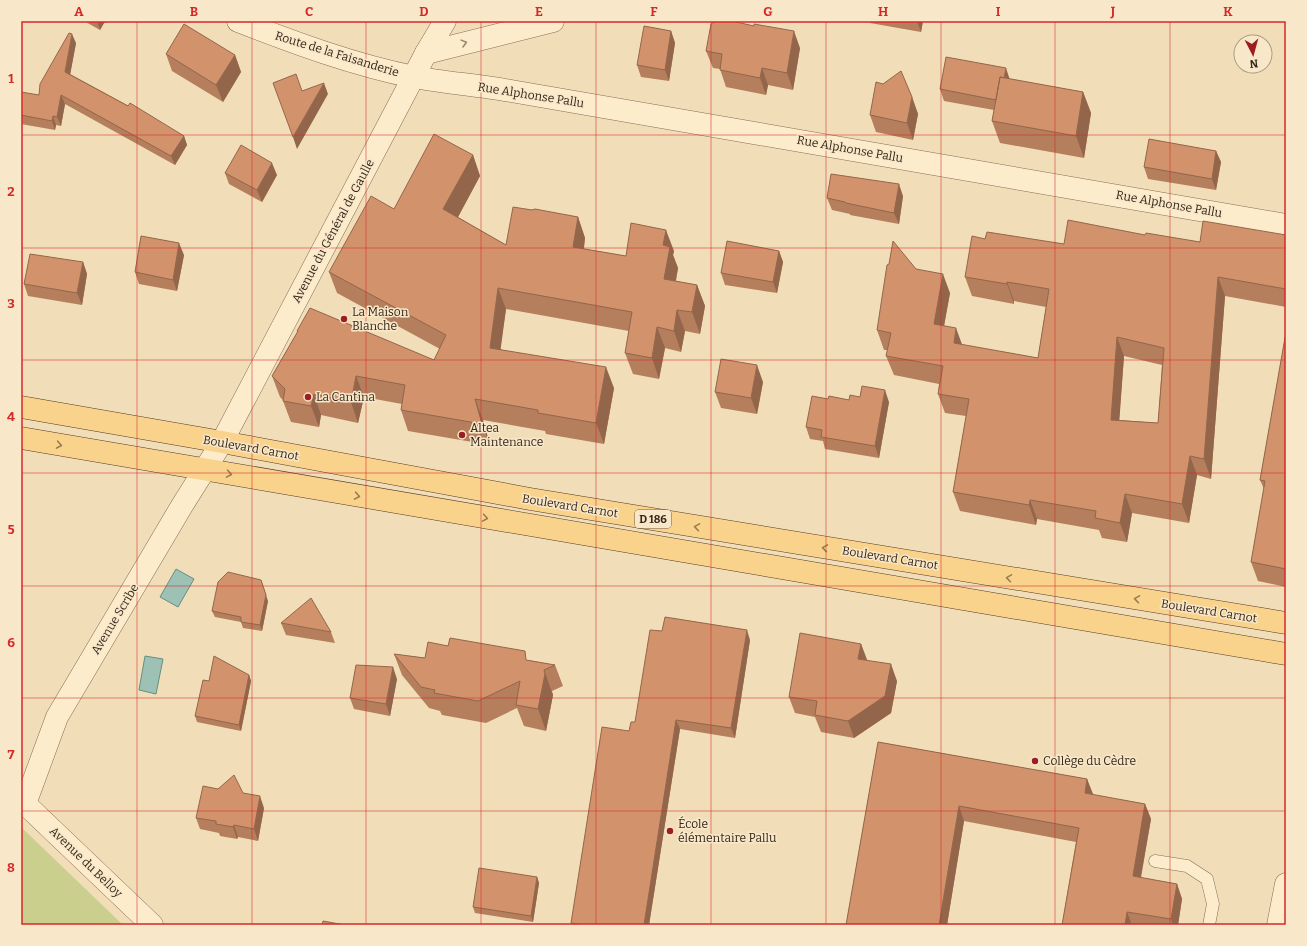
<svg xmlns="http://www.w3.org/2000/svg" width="1307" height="946" font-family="Bitter,serif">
<rect width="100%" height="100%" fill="#f1deb9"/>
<path fill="#cacf8d" d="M21,827L123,925H21Z"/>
<path fill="#9ec1b5" stroke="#668e83" d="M176,569L194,579L178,607L160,597Z
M145,656L163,659L156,694L139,690Z"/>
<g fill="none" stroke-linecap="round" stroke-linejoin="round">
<defs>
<path id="service" d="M1155,861L1187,866L1207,879L1213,904L1209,925"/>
<path id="minor" d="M238,21C295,43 354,65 414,77C446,83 479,85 511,91L1286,225
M426,53L553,21
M21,800L152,925
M25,804L57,717L183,504L222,442
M1278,925L1286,884"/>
<path id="tertiary" d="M222,442L426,53L445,21"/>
<path id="primary" d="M21,407L222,442L530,499L1286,623
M21,438L1286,654"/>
</defs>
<use href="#service" stroke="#886d53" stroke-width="13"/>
<use href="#minor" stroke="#886d53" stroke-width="23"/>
<use href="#tertiary" stroke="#886d53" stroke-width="23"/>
<use href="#primary" stroke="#553b28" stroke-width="23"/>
<use href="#service" stroke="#fceccc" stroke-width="12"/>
<use href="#minor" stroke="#fceccc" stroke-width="22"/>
<use href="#tertiary" stroke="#fceccc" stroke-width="22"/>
<use href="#primary" stroke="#f9d38c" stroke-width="22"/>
</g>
<path fill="#b57e5c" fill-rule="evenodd" d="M84,21H112L104,23L100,30Z
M869,21H923L921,32L870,23Z
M671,31L675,43L669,81L641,77L637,65Z
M76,43L70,74L184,136L187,145L175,165L65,104L61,126L56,125L55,130L21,124V92L39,95Z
M800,48L793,90L768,85L766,95L726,87L720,69L713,68L706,51Z
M166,54L235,55L241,72L223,102L172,71Z
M1010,79L1083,92L1091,113L1084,158L1000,143L992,121L994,110L944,101L940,89Z
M912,97L918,114L913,140L876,132L870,115Z
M1216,151L1221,162L1216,190L1148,179L1144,167Z
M473,155L480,176L458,217L506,245L532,210L578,217L585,238L584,249L626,256L674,251L673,255L678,268L676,281L697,285L705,306L700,334L685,331L681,352L665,348L659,379L633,374L625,353L629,331L506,309L500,349L614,388L604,444L546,434L545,431L483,420L490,445L408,431L401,410L402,404L364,397L358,423L321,415L319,427L291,422L283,401V400L280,397L272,376L298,332L297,331L434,360L440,349L337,293L329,272L394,209Z
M225,173L277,175L262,202L229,184Z
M903,196L899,224L850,215V214L832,210L827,198Z
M1145,235L1200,242L1286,235V307L1225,296L1211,479L1197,475L1189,523L1132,513L1127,542L1102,538L1099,530L1037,519L1036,525L960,511L953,492L966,416L945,413L938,394L939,384L894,375L886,356L888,350H884L877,330L916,269L950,293L944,325L962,345L1038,358L1046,307L1014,301V304L972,296L965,277L985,239L1064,244ZM1124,356L1162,365L1158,423L1119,420Z
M779,251L783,262L777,293L725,285L721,273Z
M184,255L177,291L139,284L135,272Z
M83,262L87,274L82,305L28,296L24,284Z
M1286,332V587L1258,581L1251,562L1264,489L1260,480Z
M763,382L757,414L721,408L715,392Z
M860,397L889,402L879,458L825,449L823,441L810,439L806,427L828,399L849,400Z
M268,601L262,631L243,628L241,622L215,617L212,611Z
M281,623L331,632L335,643L286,635Z
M750,640L735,738L680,729L649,925H572L571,923L629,731L635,722Z
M861,644L867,660L897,681L891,713L854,738L821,732L815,717L795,713L789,697Z
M394,654L425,658L528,660L555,665L563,686L552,691L553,695L546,731L524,726L517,708L486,723L442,715L440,711L429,708L402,675Z
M249,675L251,681L241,731L197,722L195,716L209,681Z
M397,679L390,716L354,709L350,698Z
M878,742L1087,779L1093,795L1145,804L1151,819L1141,878L1177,884L1182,899L1178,925H1062L1076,842L964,821L947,925H846Z
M243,793L264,808L258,841L238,837L237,839L220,836L219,833L200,829L196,818Z
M537,877L539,883L533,922L475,913L473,907Z"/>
<path fill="#93664b" d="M97,21H103L104,23L100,30Z
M917,21H923L921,32Z
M671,31L675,43L669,81L665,70Z
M794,31L800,48L793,90L787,73Z
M72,34L76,43L69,81L65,72Z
M235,55L241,72L223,102L216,85Z
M762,68L768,85L766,95L760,78Z
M1006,68L1010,80L1000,100Z
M324,83L328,94L297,149L293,137Z
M1083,92L1091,113L1084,158L1076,136Z
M61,95L65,104L61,126L57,117Z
M912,97L918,114L913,140L907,123Z
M53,116L56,125L55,130L52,121Z
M184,136L187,145L175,165L171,156Z
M1216,151L1221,162L1216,190L1212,179Z
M473,155L480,176L451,230L443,209Z
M272,163L277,175L262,202L257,190Z
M899,184L903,196L899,224L894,213Z
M578,217L585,238L581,268L573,247Z
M666,230L674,251L673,255L678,268L672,300L664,279L663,245Z
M179,243L184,255L177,291L173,280Z
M779,251L783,262L777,293L773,282Z
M83,262L87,274L82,305L77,293Z
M943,274L950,293L941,343L934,324Z
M1218,277L1225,296L1211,479L1204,459Z
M1007,282L1014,301V304L1007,284Z
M697,285L705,306L700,334L692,312Z
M498,288L506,309L498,369L490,348Z
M677,310L685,331L681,352L674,331Z
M657,327L665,348L659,379L652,358Z
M956,328L963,347L954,343Z
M1117,337L1124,356L1118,439L1111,420Z
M757,365L763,382L757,414L751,398Z
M606,367L614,388L604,444L596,423Z
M356,376L364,397L358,423L351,402Z
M885,390L889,402L879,458L875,446Z
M314,394L321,415L319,427L311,406Z
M475,399L483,420L490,445L482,424Z
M1190,456L1197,475L1189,523L1182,504Z
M1125,494L1132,513L1127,542L1120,523Z
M1030,500L1037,519L1036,525L1029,505Z
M261,580L268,601L262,631L260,625Z
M747,630L750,640L735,738L731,728Z
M861,644L867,660L858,659Z
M891,664L897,681L891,713L854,738L848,721Z
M393,667L397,679L390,716L386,704Z
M544,670L553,695L546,731L538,709Z
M249,675L251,681L241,731L239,725Z
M676,720L680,729L649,925H644Z
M1087,779L1093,794L1090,809L1085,793Z
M260,796L264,808L258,841L254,829Z
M1145,804L1151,819L1138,892L1133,876Z
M959,806L964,821L947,925H939Z
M234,825L238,837L237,839L233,827Z
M537,877L539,883L533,922L531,916Z
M1177,884L1182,899L1178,925H1173L1171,919Z
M1127,912L1132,925H1125Z"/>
<path fill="#d2926b" stroke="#93664b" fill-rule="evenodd" d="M716,21H732L754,26V24L794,31L787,73L762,68L760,78L720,70L722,54L706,51L711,24Z
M184,24L235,55L216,85L166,54Z
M644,26L671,31L665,70L637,65Z
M69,33L72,34L65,72L128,106L130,103L184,136L171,156L61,95L57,117L53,116L52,121L21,115V92L39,95L40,84Z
M946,57L1006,68L1004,78L1000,77L996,100L940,89Z
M901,71L912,97L907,123L870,115L876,82L883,84Z
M296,74L302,91L324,83L293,137L273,83Z
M1000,77L1083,92L1076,136L992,121Z
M434,134L473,155L443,209L506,245L513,207L532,210L535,209L578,217L573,247L626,256L631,223L666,230L663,245L670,247L664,279L697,285L692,312L677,310L674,331L657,327L652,358L625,353L632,312L498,288L490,348L606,367L596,423L538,413V410L475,399L482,424L401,410L405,385L356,376L351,402L314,394L311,406L283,401L285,389L272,376L298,331H297L310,308L434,360L446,335L329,272L371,196L394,209Z
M1149,139L1216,151L1212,179L1144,167Z
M241,145L272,163L257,190L225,173Z
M831,174L899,184L894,213L846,203L845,202L827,198Z
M1068,220L1145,235L1146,233L1200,242L1203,221L1286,235V289L1218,277L1204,459L1190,456L1182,504L1125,494L1120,523L1095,518L1096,511L1030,500L1029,505L953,492L969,399L938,394L943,366L886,356L891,333L877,330L887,265L889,264L893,241L916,269L943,274L934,324L956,328L954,343L1038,358L1049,289L1007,282V284L965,277L972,236L985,239L987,232L1064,244ZM1117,337L1164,348L1158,423L1111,420Z
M141,236L179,243L173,280L135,272Z
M727,241L779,251L773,282L721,273Z
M30,254L83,262L77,293L24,284Z
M1286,332V569L1251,562L1265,481L1260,480Z
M721,359L757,365L751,398L715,392Z
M862,386L885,390L875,446L821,437L822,430L806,427L812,396L828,399L829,396L849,400L850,395L860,397Z
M228,572L261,580L266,595L260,625L241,622V617L212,611L218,582Z
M311,598L331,632L281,623Z
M665,617L747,630L731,728L676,720L644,925H582L571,923L602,727L629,731L631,722H635L650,630L662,631Z
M800,633L861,644L858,659L891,664L885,696L848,721L815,715L817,701L789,697Z
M450,638L525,651L526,660L555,665L544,670L545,674L538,709L516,705L520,681L478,701L434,693L435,690L421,687L394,654L425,658L428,642L448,646Z
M214,656L249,675L239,725L195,716L203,680L209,681Z
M356,665L393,667L386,704L350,698Z
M878,742L1087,779L1085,793L1145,804L1133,876L1177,884L1171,919L1127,912L1125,925H1062L1079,828L959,806L939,925H846Z
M234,775L243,793L260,796L254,829L234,825L233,827L216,824V821L196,818L203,786L218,789Z
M479,868L537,877L531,916L473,907Z
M323,921L345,925H322Z"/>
<defs><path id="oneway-chevron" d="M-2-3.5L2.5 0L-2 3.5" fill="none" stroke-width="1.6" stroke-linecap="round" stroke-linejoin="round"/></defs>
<use stroke="#998972" href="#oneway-chevron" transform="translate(464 43) rotate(-15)"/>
<g stroke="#987c52">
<use href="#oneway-chevron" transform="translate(59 445) rotate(10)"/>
<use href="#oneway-chevron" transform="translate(229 474) rotate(10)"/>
<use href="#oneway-chevron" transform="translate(357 496) rotate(10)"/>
<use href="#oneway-chevron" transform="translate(485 518) rotate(10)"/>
<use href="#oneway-chevron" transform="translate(697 527) rotate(-171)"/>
<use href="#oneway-chevron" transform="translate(825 548) rotate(-171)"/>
<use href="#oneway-chevron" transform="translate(1009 578) rotate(-171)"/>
<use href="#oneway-chevron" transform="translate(1137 599) rotate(-171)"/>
</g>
<path fill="none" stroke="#d62828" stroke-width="1" stroke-opacity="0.55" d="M137,21V925M252,21V925M366,21V925M481,21V925M596,21V925M711,21V925M826,21V925M941,21V925M1055,21V925M1170,21V925M21,135H1286M21,248H1286M21,360H1286M21,473H1286M21,586H1286M21,698H1286M21,811H1286"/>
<g fill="#9c1e24" stroke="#f8e8c9" stroke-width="1.5">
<circle cx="344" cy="319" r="4"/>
<circle cx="308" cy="397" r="4"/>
<circle cx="462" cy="435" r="4"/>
<circle cx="1035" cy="761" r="4"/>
<circle cx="670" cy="831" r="4"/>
</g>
<g text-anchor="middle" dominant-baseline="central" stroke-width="3" stroke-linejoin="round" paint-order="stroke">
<rect fill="#f8e8c9" stroke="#70604e" stroke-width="1" x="635" y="510" width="36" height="18" rx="3"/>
<g font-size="11" font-weight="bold" fill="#362619">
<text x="653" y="519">D 186</text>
</g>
<g font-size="12" fill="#362619" stroke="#f8e8c9">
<text transform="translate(337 54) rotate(17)">Route de la Faisanderie</text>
<text transform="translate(531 95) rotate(9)">Rue Alphonse Pallu</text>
<text transform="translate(850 149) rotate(10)">Rue Alphonse Pallu</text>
<text transform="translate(1169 204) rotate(10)">Rue Alphonse Pallu</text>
<text transform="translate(333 231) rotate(-62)">Avenue du Général de Gaulle</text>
<text transform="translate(251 448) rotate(10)">Boulevard Carnot</text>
<text transform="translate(570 506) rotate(9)">Boulevard Carnot</text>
<text transform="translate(890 558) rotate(9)">Boulevard Carnot</text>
<text transform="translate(1209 611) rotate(9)">Boulevard Carnot</text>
<text transform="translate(115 619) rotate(-59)">Avenue Scribe</text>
<text transform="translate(86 862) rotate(44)">Avenue du Belloy</text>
</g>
<g font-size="12" fill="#362619" stroke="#f8e8c9" text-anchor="start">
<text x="352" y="312">La Maison<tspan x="352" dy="14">Blanche</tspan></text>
<text x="316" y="397">La Cantina</text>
<text x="470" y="428">Altea<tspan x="470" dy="14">Maintenance</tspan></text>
<text x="1043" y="761">Collège du Cèdre</text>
<text x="678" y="824">École<tspan x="678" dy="14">élémentaire Pallu</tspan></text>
</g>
</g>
<rect width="1307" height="946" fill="none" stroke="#f8e8c9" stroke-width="44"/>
<g transform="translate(1253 54) rotate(174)"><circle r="19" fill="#f8e8c9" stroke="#aa9a83"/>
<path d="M0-3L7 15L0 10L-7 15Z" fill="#9c1e24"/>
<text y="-6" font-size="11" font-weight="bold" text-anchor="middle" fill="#362619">N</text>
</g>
<rect x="22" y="22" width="1263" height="902" fill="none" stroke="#d62828" stroke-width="1.5"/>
<g font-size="13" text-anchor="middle" font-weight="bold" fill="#d62828">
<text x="79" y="16">A</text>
<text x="194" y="16">B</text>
<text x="309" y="16">C</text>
<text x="424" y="16">D</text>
<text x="539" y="16">E</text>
<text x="654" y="16">F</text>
<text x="768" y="16">G</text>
<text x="883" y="16">H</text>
<text x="998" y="16">I</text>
<text x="1113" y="16">J</text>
<text x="1228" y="16">K</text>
<text x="11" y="83">1</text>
<text x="11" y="196">2</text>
<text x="11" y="308">3</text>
<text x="11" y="421">4</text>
<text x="11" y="534">5</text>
<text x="11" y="647">6</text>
<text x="11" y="759">7</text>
<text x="11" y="872">8</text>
</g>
</svg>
